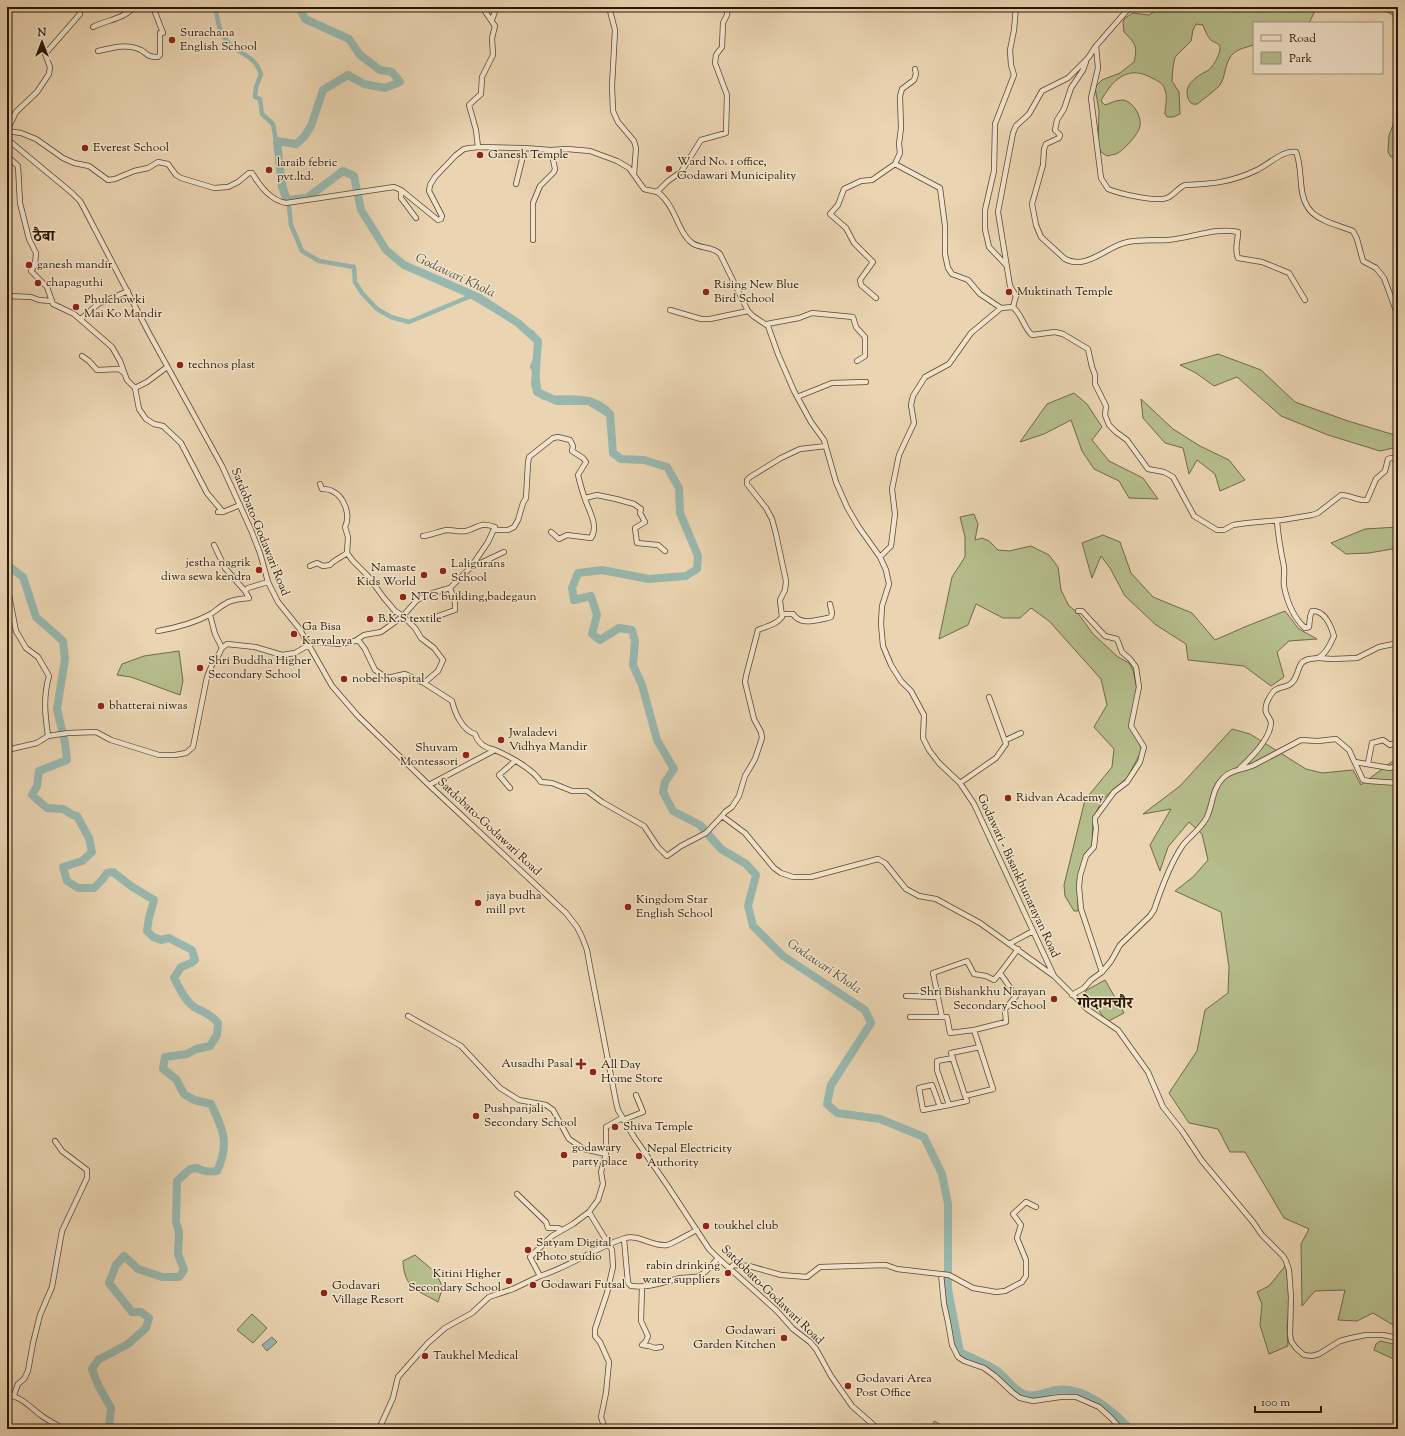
<svg xmlns="http://www.w3.org/2000/svg" width="1405" height="1436" font-family="'Sorts Mill Goudy','Noto Serif Devanagari',serif">
<rect width="100%" height="100%" fill="#ead4b1"/>
<filter id="stains"><feTurbulence type="fractalNoise" baseFrequency=".005" numOctaves="4"/><feColorMatrix values="0 0 0 0 .2 0 0 0 0 .09 0 0 0 0 .02 0 0 0 .5 -.17"/></filter>
<radialGradient id="worn" r=".72"><stop offset=".6" stop-color="#630" stop-opacity="0"/><stop offset="1" stop-color="#630" stop-opacity=".3"/></radialGradient>
<path fill="#b6bd8c" stroke="#706a46" d="M1162,7H1316L1315,11L1309,23H1254V45C1236,50 1230,51 1225,71C1224,76 1223,80 1220,85C1219,87 1199,103 1197,104C1192,105 1189,102 1188,98C1183,85 1197,76 1207,71C1212,69 1220,55 1220,48C1220,43 1215,43 1212,41C1207,37 1205,30 1203,25L1196,24L1193,30L1191,41L1175,57L1173,67L1172,81L1179,92L1180,114L1173,117H1167L1165,114C1165,106 1168,97 1165,90C1163,83 1158,81 1152,78C1134,68 1121,73 1109,88C1106,93 1103,96 1101,101L1105,105C1111,103 1116,100 1123,100C1133,101 1142,117 1140,126C1139,134 1123,151 1116,154C1113,155 1110,155 1107,156L1101,152L1098,147L1099,111L1095,87L1102,80L1120,73L1134,62C1138,46 1135,43 1124,32L1123,22L1125,18L1133,13L1149,15Z
M1379,7H1398V18Z
M1398,104V157H1391L1388,152L1389,135L1393,125L1395,113Z
M1218,354L1261,370L1295,402L1348,421L1398,436V447L1380,451L1328,435L1281,416L1237,377L1214,386L1196,373L1180,365Z
M1074,393L1087,404L1102,427L1092,440L1109,461L1143,478L1158,499L1129,498L1119,481L1094,469L1082,451L1071,420L1044,434L1020,442L1047,404Z
M1141,399L1173,429L1200,446L1229,460L1245,480L1220,491L1215,474L1197,460L1189,474L1183,448L1165,443L1143,418Z
M974,514L978,524L975,540L982,538L989,541L998,550L1009,551L1031,546L1049,555L1058,567L1061,590L1069,606L1077,612L1093,634L1118,657L1129,663L1133,670L1137,689L1130,722L1142,750L1127,778L1103,799L1093,818L1092,846L1084,855L1079,874L1078,911H1074L1065,896L1064,885L1085,800L1112,767L1114,749L1094,727L1107,705L1101,679L1049,621L1031,608L1020,618H1003L976,604L968,625L939,639L952,577L965,557V537L960,517Z
M1398,527V548L1369,553L1346,554L1331,543L1365,529Z
M1103,535L1120,542L1131,573L1153,597L1192,613L1215,640L1247,626L1285,611L1299,629L1317,639L1289,641L1277,652L1284,677L1271,686L1244,666L1188,660L1186,644L1156,625L1125,596L1110,568L1101,556L1092,578L1082,543Z
M179,651L183,681L180,695L131,677L117,675L122,664L144,656Z
M1232,729L1250,734L1306,769L1322,773L1353,770L1361,785L1398,757V1328L1373,1313L1357,1321L1338,1320L1345,1290L1315,1291L1302,1306L1301,1244L1309,1229L1284,1218L1245,1152H1230L1218,1129L1189,1123L1169,1093L1197,1051L1205,1010L1228,993L1229,967L1221,912L1175,891L1193,877L1208,860L1202,834L1189,822L1168,847L1160,871L1150,845L1171,809L1143,814L1180,786Z
M1105,980L1124,1013L1107,1022L1085,991Z
M415,1255L435,1272L443,1287L438,1302C417,1290 404,1288 403,1261Z
M1286,1265L1291,1302L1287,1327L1288,1346L1269,1354L1260,1325L1262,1304L1257,1292L1269,1286Z
M252,1314L267,1328L253,1343L237,1330Z
M1380,1341L1398,1345V1361L1374,1350L1376,1344Z
M934,1421L949,1429H932Z"/>
<path fill="#98b8af" stroke="#6c7869" d="M272,1337L277,1342L267,1351L262,1345Z"/>
<g fill="none" stroke-linecap="round" stroke-linejoin="round">
<path stroke="#98b8af" stroke-width="4.5" d="M215,7C218,20 219,35 230,44C243,56 255,56 261,74L256,87L255,97L260,99L262,114L273,124L284,185L288,199
M289,207L291,225L302,251L319,261L354,267L355,282L362,293L377,309L391,317L409,322L471,296L533,333L539,345L538,353L532,367L537,375L540,395L544,398C568,398 596,393 612,414"/>
<path stroke="#98b8af" stroke-width="8" d="M299,7L305,19L349,39L360,55L380,70L392,72L400,82L385,88L364,84L348,75L323,90L311,126L304,137L296,144L277,141L282,187L287,200L307,198L343,171L354,176L361,210L386,250L404,265L480,298L518,323L538,341L535,384L537,392L557,401H589L610,414L613,453L621,459L644,460L667,467L679,488L680,513L698,556L697,569L686,576L649,579L602,570L578,573L572,588L574,600L591,596L597,615L592,634L600,640L619,628L632,630L635,641L633,665L642,685L657,740L674,769L665,782L663,792L673,811L700,825L721,849L746,864L756,875L748,906L753,926L783,956L865,1010L871,1023L831,1085L827,1104L837,1113L880,1119L924,1137L942,1174L948,1204V1289L960,1352C971,1358 985,1363 996,1370C1006,1377 1012,1389 1024,1394C1036,1399 1045,1391 1057,1390C1084,1386 1113,1411 1130,1429
M7,565L23,577L36,617L63,641L65,659L57,709L65,743L67,760L39,771L37,786L32,795L47,808L63,809L73,815L77,816L89,838L92,852L82,861L63,867L67,881L78,888H94L102,880L107,873L113,872L131,886L154,900L149,918L147,931L153,937L161,940L169,938L192,950L195,960L191,963L181,967L174,978C179,987 185,1001 194,1007C203,1012 211,1014 218,1023L217,1035L210,1046L196,1049L187,1054L165,1057L163,1069L176,1079L184,1094L194,1100L211,1104C223,1129 230,1144 217,1171C209,1172 204,1172 197,1168L190,1169L177,1181L176,1222L179,1232L178,1254L184,1270L179,1277H162L138,1269L124,1256L116,1265L109,1283L132,1312H141L149,1318L146,1328L128,1344L98,1360L92,1369L98,1385L111,1408L109,1427L107,1429"/>
<defs>
<path id="minor" d="M609,7L615,30L612,86L613,111L618,122L634,141L636,148L634,174
M492,20L496,8L509,7
M93,27C106,20 124,19 134,7
M1096,46L1098,68L1091,98L1101,178L1108,189C1120,194 1156,202 1167,198C1174,195 1178,188 1185,185C1213,184 1232,182 1257,170C1268,165 1284,149 1296,152C1300,161 1300,173 1301,183C1303,219 1324,220 1353,231L1357,239L1363,261L1376,268L1384,278L1398,316
M98,51C112,48 127,43 141,50C149,55 147,57 158,57L160,55V33H163L153,7
M1086,62L1083,70L1071,88L1064,109L1057,120L1055,130L1060,135L1059,138L1046,144L1044,149L1043,165L1032,204L1036,225L1041,237L1065,259C1087,271 1108,245 1128,242C1141,239 1155,241 1168,240C1192,238 1215,227 1238,232C1238,243 1234,247 1238,258L1262,262L1289,273L1305,300
M7,131L21,133L36,139L63,158L74,163L89,166L108,180L115,179L134,171L148,168L158,162L168,164L176,175L181,178L214,188L228,187L238,182L249,173H252C260,186 270,200 286,203L394,187L401,190L438,220L441,219L442,216L429,191L430,185L435,177L456,155L464,149L470,148L478,147L524,148L551,150L567,149L590,151L617,161L629,168L644,189C649,191 654,190 659,193C676,207 678,233 692,243C700,249 713,246 720,254L748,311L753,316L768,326L778,354L794,391L811,422L824,440L836,482L847,507L858,526L880,557L886,570L889,584L882,606L881,624L883,646L891,665L901,681L911,691L924,715L923,738L929,750L939,763L960,783L974,804L1054,976L1087,1009L1118,1030L1148,1072L1163,1107L1182,1131L1202,1161L1253,1222L1262,1235L1283,1256L1286,1261L1289,1270L1291,1297L1290,1334L1291,1341L1296,1348L1304,1355L1312,1356L1319,1354L1340,1341L1351,1338L1366,1335H1383L1398,1338
M7,131L16,112L37,92L49,74L50,67L45,54L80,14L78,7
M7,139L72,193L80,201L85,210L150,335L222,466L251,530L260,553L268,582L278,602L299,628L332,686L358,716L429,785L566,913L577,927L582,937L587,950L590,967L616,1102L618,1110L634,1137L667,1185L709,1249L718,1258L777,1311L793,1329L810,1342L816,1349L831,1376L852,1406L878,1429
M478,147L476,130L469,105L481,94L482,77L493,55L492,38L495,26L484,10V7
M7,156L18,166L20,203L29,239L36,253L35,265L31,271L47,287L53,304L74,314L112,347L120,361L127,380L135,388L139,409L146,419L154,424L163,426L181,443L207,493L223,512
M895,164L900,153L899,144L901,128L900,96L902,89L914,80L916,74L915,69
M516,184L523,156L524,148
M401,190V198L416,218
M657,192L668,181L681,172L701,140L726,133L727,95L715,63L716,55L722,47L723,23L727,15L728,7
M533,240V203L540,186L554,172L555,169L551,150
M1007,266L989,247L985,229V210L994,171L995,124L1014,75L1011,65L1010,50L1014,30L1016,7
M7,296L31,297L39,300L51,301
M876,298L861,285L860,280L873,262L854,243L846,228L830,214L838,205L844,189L861,181L872,180L895,164L940,188L945,226V254L948,268L952,274L968,280L980,294L1001,308
M1013,307C1022,315 1024,328 1032,335L1055,332L1063,334L1088,349L1092,367L1095,375V384L1106,406L1105,415L1109,425L1116,432L1127,440L1148,469L1164,472L1173,477L1194,516L1217,530H1224L1233,525L1247,523L1282,520L1312,515L1318,513L1341,495C1350,495 1358,501 1367,500L1376,479L1385,471L1388,459L1391,458H1398
M670,310L701,319H710L748,311
M81,319L98,304L128,291
M767,324L799,318L812,313L853,317L856,327L865,337V356L857,361
M82,356L89,361L97,370L119,369L124,373
M135,388L147,382L167,367
M797,397L832,383L866,382
M320,484L322,489C325,489 329,489 332,491C344,496 351,515 345,527L348,537L347,553L353,561L368,576L384,598L395,611L400,614L402,617
M585,498L597,495L616,499L634,504L641,509L640,513L645,522L635,528L637,543L658,545L665,551
M218,512H223L240,505
M495,530H508L514,527L518,520L523,503L526,498L528,463L529,457L553,438L558,437L570,440L573,446L572,451L583,458L586,462L578,475C580,483 582,491 585,499C589,511 599,526 591,538L567,535L559,539L551,532
M423,536C431,535 440,531 447,530C454,530 459,532 466,531C479,528 479,521 495,527L488,542L471,567
M880,557L891,546L895,514L892,489L899,455L914,423L911,405L913,396L925,377L949,364L971,333L1001,308L1013,307L1016,296L1010,286L998,212L1013,133L1016,126L1029,114L1042,91L1068,78L1088,58L1096,46L1130,7
M310,566L317,563L323,566L330,565C334,560 342,557 347,553
M7,585L16,631L26,648L38,657L49,676C43,698 45,714 48,736
M245,591L248,588L268,582
M1078,611H1082L1105,636L1117,639L1122,652L1130,659L1136,667L1139,687L1131,726L1144,747L1140,762L1127,782L1114,792L1095,818V822L1096,828L1094,847L1086,856L1080,876L1079,887L1081,909L1102,972
M782,614H793C801,626 816,620 828,618L831,617L832,613L830,604
M210,615L215,634L222,648
M438,616L455,610V603L450,588
M158,631C175,628 194,623 209,615C215,612 219,607 225,604C231,599 241,599 249,598L245,591L225,568L214,545
M355,641H359L365,649L375,670L387,678L405,674L424,683L438,671L443,660L434,648L421,638L415,628L403,616
M1319,658L1332,659L1357,658L1379,647L1398,643
M424,683L452,701C455,713 462,730 475,734C478,744 485,748 495,750
M1006,740L1021,733
M7,750L37,743L48,736L68,733L96,732L111,740L159,755H175L186,753L193,747L207,677L214,660L217,658L222,648L227,644L255,647L282,655L295,653L314,642L341,644L355,641L364,635L381,632L402,617L417,600L433,593L450,588L470,568L504,552
M1355,762L1390,768L1398,765
M1368,763L1372,743L1383,740L1390,745L1397,742L1398,740
M1240,768C1251,758 1270,739 1271,723C1271,719 1267,716 1266,712C1264,706 1269,697 1273,692C1277,687 1283,688 1289,685C1297,681 1297,670 1301,664C1305,658 1312,659 1318,658C1325,655 1331,643 1334,636C1331,626 1325,610 1312,611C1309,617 1310,621 1309,627L1305,628C1294,618 1287,601 1284,586C1283,580 1285,574 1284,567C1281,552 1278,536 1277,521
M960,783L996,758L1006,744L989,697
M429,785L495,750C509,756 533,769 541,782L552,783L572,791H587L602,802L644,826L658,847L667,856L681,846L706,833L722,816L745,833L774,868L781,873L793,877H811L878,859L885,863L906,889L919,896L936,899L980,923L1054,976
M510,788L499,775L515,761
M722,816L725,812L732,807L739,796L745,776L755,759L762,738L761,732L754,719L745,682L746,676L758,630C767,626 776,625 782,617L780,600L785,590L786,581L776,534L772,519L766,508L747,484V480L750,477L781,458L800,449L826,446
M1009,944L1033,931
M1072,995L1084,988L1091,980L1102,972L1111,961L1120,945L1150,916L1154,910C1161,889 1171,862 1183,845C1191,835 1201,829 1207,817C1213,804 1212,789 1223,778C1232,769 1243,770 1254,765L1301,740L1318,741L1336,739L1349,750L1363,780L1369,781L1398,783
M906,996L938,997
M408,1016L461,1046L500,1088L519,1100L546,1105L553,1110L569,1139L584,1149L606,1154
M910,1017H947L950,1033L974,1030L1006,1022L1005,1009L1016,996L1000,973L1018,949
M942,1017L933,973L967,961L974,974L986,976L994,980L1000,973
M974,1030L993,1089L965,1096L951,1053L980,1047
M953,1058L937,1061V1070L949,1105L967,1101L965,1096
M940,1107L932,1085L919,1088L923,1110L949,1105
M623,1120L643,1112L636,1095
M517,1194L546,1222L548,1228H558L562,1230
M589,1212L612,1250L613,1267L607,1293L595,1329V1336L600,1342L609,1362L606,1393L601,1417L605,1429
M624,1239L628,1283L631,1286C650,1288 663,1282 681,1278C686,1277 694,1278 699,1276C707,1272 713,1264 718,1258
M730,1269L733,1265L749,1266L781,1275L807,1277L820,1267L886,1265L897,1269L949,1275L973,1288L996,1292L1005,1291L1022,1282L1026,1276V1260L1017,1238L1021,1225L1013,1214L1026,1202L1036,1207
M941,1274L944,1304L948,1322L952,1345L958,1357L964,1361L984,1368L995,1376L1012,1392L1020,1398L1033,1401L1060,1397H1076L1099,1407L1111,1418L1121,1429
M540,1276C569,1267 595,1248 625,1238C639,1234 652,1247 667,1245C673,1244 690,1233 697,1230
M642,1287L641,1321L648,1336L646,1341L642,1345L649,1346L655,1348L661,1347
M7,1395C21,1396 31,1408 42,1416C49,1421 57,1425 64,1429
M14,1395L18,1384L24,1379L28,1371L33,1343L40,1315L52,1287L62,1231L87,1178V1170L62,1151L55,1141
M379,1429L393,1398L398,1377L428,1343L445,1328L472,1313L489,1297L513,1289L540,1276L530,1257L552,1236L573,1224L589,1212L598,1200L603,1184L601,1172L606,1154V1127L622,1118"/>
</defs>
<use href="#minor" stroke="#59462c" stroke-width="6"/>
<use href="#minor" stroke="#f1e3cc" stroke-width="4.5"/>
</g>
<g fill="#8f2418" stroke="#f1e3cc" stroke-width="1.5">
<circle cx="172" cy="40" r="4"/>
<circle cx="85" cy="148" r="4"/>
<circle cx="480" cy="155" r="4"/>
<circle cx="669" cy="169" r="4"/>
<circle cx="269" cy="170" r="4"/>
<circle cx="29" cy="265" r="4"/>
<circle cx="38" cy="283" r="4"/>
<circle cx="706" cy="292" r="4"/>
<circle cx="1009" cy="292" r="4"/>
<circle cx="76" cy="307" r="4"/>
<circle cx="180" cy="365" r="4"/>
<circle cx="259" cy="570" r="4"/>
<circle cx="443" cy="571" r="4"/>
<circle cx="424" cy="575" r="4"/>
<circle cx="403" cy="597" r="4"/>
<circle cx="370" cy="619" r="4"/>
<circle cx="294" cy="634" r="4"/>
<circle cx="200" cy="668" r="4"/>
<circle cx="344" cy="679" r="4"/>
<circle cx="101" cy="706" r="4"/>
<circle cx="501" cy="740" r="4"/>
<circle cx="466" cy="755" r="4"/>
<circle cx="1008" cy="798" r="4"/>
<circle cx="478" cy="903" r="4"/>
<circle cx="628" cy="907" r="4"/>
<circle cx="1054" cy="999" r="4"/>
<path d="M579 1058h4v4h4v4h-4v4h-4v-4h-4v-4h4z"/>
<circle cx="593" cy="1072" r="4"/>
<circle cx="476" cy="1116" r="4"/>
<circle cx="615" cy="1127" r="4"/>
<circle cx="564" cy="1155" r="4"/>
<circle cx="639" cy="1156" r="4"/>
<circle cx="706" cy="1226" r="4"/>
<circle cx="528" cy="1250" r="4"/>
<circle cx="728" cy="1273" r="4"/>
<circle cx="509" cy="1281" r="4"/>
<circle cx="533" cy="1285" r="4"/>
<circle cx="324" cy="1293" r="4"/>
<circle cx="784" cy="1338" r="4"/>
<circle cx="425" cy="1356" r="4"/>
<circle cx="848" cy="1386" r="4"/>
</g>
<g text-anchor="middle" dominant-baseline="central" stroke-width="3" stroke-linejoin="round" paint-order="stroke">
<g font-size="12" fill="#291700" stroke="#f1e3cc" text-anchor="start">
<text x="180" y="33">Surachana<tspan x="180" dy="14">English School</tspan></text>
<text x="93" y="148">Everest School</text>
<text x="488" y="155">Ganesh Temple</text>
<text x="677" y="162">Ward No. 1 office,<tspan x="677" dy="14">Godawari Municipality</tspan></text>
<text x="277" y="163">laraib febric<tspan x="277" dy="14">pvt.ltd.</tspan></text>
<text x="37" y="265">ganesh mandir</text>
<text x="46" y="283">chapaguthi</text>
<text x="714" y="285">Rising New Blue<tspan x="714" dy="14">Bird School</tspan></text>
<text x="1017" y="292">Muktinath Temple</text>
<text x="84" y="300">Phulchowki<tspan x="84" dy="14">Mai Ko Mandir</tspan></text>
<text x="188" y="365">technos plast</text>
<text x="251" y="563" text-anchor="end">jestha nagrik<tspan x="251" dy="14">diwa sewa kendra</tspan></text>
<text x="451" y="564">Laligurans<tspan x="451" dy="14">School</tspan></text>
<text x="416" y="568" text-anchor="end">Namaste<tspan x="416" dy="14">Kids World</tspan></text>
<text x="411" y="597">NTC building,badegaun</text>
<text x="378" y="619">B.K.S textile</text>
<text x="302" y="627">Ga Bisa<tspan x="302" dy="14">Karyalaya</tspan></text>
<text x="208" y="661">Shri Buddha Higher<tspan x="208" dy="14">Secondary School</tspan></text>
<text x="352" y="679">nobel hospital</text>
<text x="109" y="706">bhatterai niwas</text>
<text x="509" y="733">Jwaladevi<tspan x="509" dy="14">Vidhya Mandir</tspan></text>
<text x="458" y="748" text-anchor="end">Shuvam<tspan x="458" dy="14">Montessori</tspan></text>
<text x="1016" y="798">Ridvan Academy</text>
<text x="486" y="896">jaya budha<tspan x="486" dy="14">mill pvt</tspan></text>
<text x="636" y="900">Kingdom Star<tspan x="636" dy="14">English School</tspan></text>
<text x="1046" y="992" text-anchor="end">Shri Bishankhu Narayan<tspan x="1046" dy="14">Secondary School</tspan></text>
<text x="573" y="1064" text-anchor="end">Ausadhi Pasal</text>
<text x="601" y="1065">All Day<tspan x="601" dy="14">Home Store</tspan></text>
<text x="484" y="1109">Pushpanjali<tspan x="484" dy="14">Secondary School</tspan></text>
<text x="623" y="1127">Shiva Temple</text>
<text x="572" y="1148">godawary<tspan x="572" dy="14">party place</tspan></text>
<text x="647" y="1149">Nepal Electricity<tspan x="647" dy="14">Authority</tspan></text>
<text x="714" y="1226">toukhel club</text>
<text x="536" y="1243">Satyam Digital<tspan x="536" dy="14">Photo studio</tspan></text>
<text x="720" y="1266" text-anchor="end">rabin drinking<tspan x="720" dy="14">water suppliers</tspan></text>
<text x="501" y="1274" text-anchor="end">Kitini Higher<tspan x="501" dy="14">Secondary School</tspan></text>
<text x="541" y="1285">Godawari Futsal</text>
<text x="332" y="1286">Godavari<tspan x="332" dy="14">Village Resort</tspan></text>
<text x="776" y="1331" text-anchor="end">Godawari<tspan x="776" dy="14">Garden Kitchen</tspan></text>
<text x="433" y="1356">Taukhel Medical</text>
<text x="856" y="1379">Godavari Area<tspan x="856" dy="14">Post Office</tspan></text>
</g>
<g font-size="12" fill="#291700" stroke="#f1e3cc">
<text transform="translate(260 532) rotate(68)">Satdobato-Godawari Road</text>
<text transform="translate(489 827) rotate(43)">Satdobato-Godawari Road</text>
<text transform="translate(1018 876) rotate(65)">Godawari - Bisankhunarayan Road</text>
<text transform="translate(772 1295) rotate(44)">Satdobato-Godawari Road</text>
</g>
<g font-size="13" font-style="italic" fill="#504f3d" stroke="#f1e3cc">
<text transform="translate(455 276) rotate(25)">Godawari Khola</text>
<text transform="translate(824 967) rotate(34)">Godawari Khola</text>
</g>
<g font-size="16" font-weight="bold" fill="#291700" stroke="#f1e3cc">
<text x="44" y="237">ठैबा</text>
<text x="1105" y="1004">गोदामचौर</text>
</g>
</g>
<rect width="1405" height="1436" fill="none" stroke="#ead4b1" stroke-width="24"/>
<rect x="8" y="8" width="1389" height="1420" fill="none" stroke="#291700" stroke-width="2"/>
<rect x="12" y="12" width="1381" height="1412" fill="none" stroke="#291700"/>
<rect x="1253" y="22" width="130" height="52" fill="#f1e3cc" stroke="#a1917a"/>
<rect x="1261" y="35" width="20" height="6" fill="#f1e3cc" stroke="#a1917a"/>
<text x="1289" y="42" font-size="12" fill="#291700">Road</text>
<rect x="1261" y="52" width="20" height="12" fill="#b6bd8c" stroke="#a1917a"/>
<text x="1289" y="62" font-size="12" fill="#291700">Park</text>
<g transform="translate(42 42)" stroke="#f1e3cc" stroke-width="3" paint-order="stroke">
<path d="M0-3L7 15L0 10L-7 15Z" fill="#291700"/>
<text y="-6" font-size="11" font-weight="bold" text-anchor="middle" fill="#291700">N</text>
</g>
<path d="M1255 1406v6h66v-6" fill="none" stroke="#291700" stroke-width="2"/>
<text x="1261" y="1406" font-size="12" fill="#291700" stroke="#f1e3cc" stroke-width="3" paint-order="stroke">100 m</text>
<rect width="100%" height="100%" filter="url(#stains)"/>
<rect width="100%" height="100%" fill="url(#worn)"/>
</svg>
